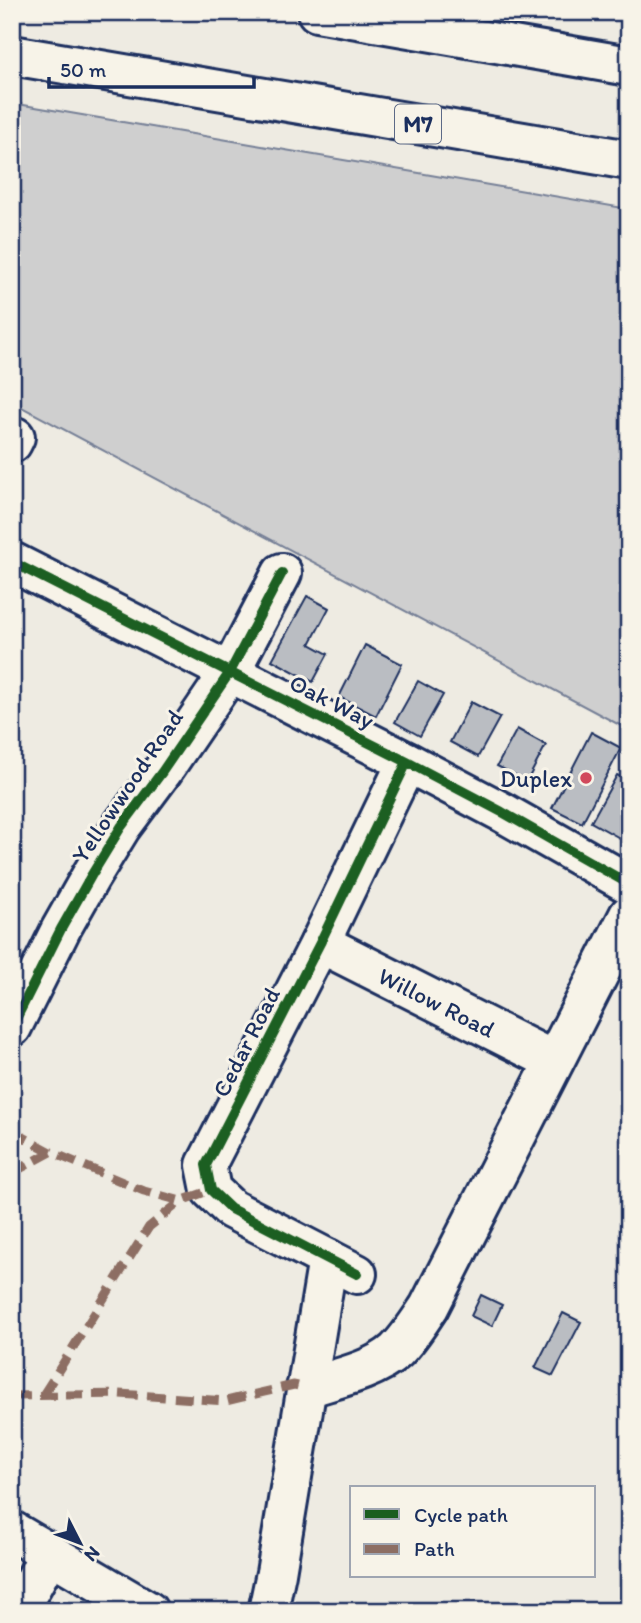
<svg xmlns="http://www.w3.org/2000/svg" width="641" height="1623" font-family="Itim,sans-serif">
<rect width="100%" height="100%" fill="#eeebe2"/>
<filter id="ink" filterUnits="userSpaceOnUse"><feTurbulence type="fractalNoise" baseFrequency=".0143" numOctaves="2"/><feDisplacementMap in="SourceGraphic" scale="14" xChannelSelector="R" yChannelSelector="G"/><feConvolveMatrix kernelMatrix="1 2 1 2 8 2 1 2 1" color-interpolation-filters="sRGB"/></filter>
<g filter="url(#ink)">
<path fill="#cfcfcf" stroke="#757f96" stroke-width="2" d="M12,103L629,209V730L12,402Z"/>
<path fill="#babdc2" stroke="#1b2f5e" stroke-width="2" d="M307,596L329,608L310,644L328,654L313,682L272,660Z
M365,645L402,664L376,716L339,697Z
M418,681L443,695L420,736L395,722Z
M471,702L500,717L478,757L450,742Z
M517,729L546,745L527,781L497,766Z
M591,732L621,748L582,823L552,808Z
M617,775L629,781V834L625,841L591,822Z
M481,1295L502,1305L492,1326L471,1316Z
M563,1313L581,1322L553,1376L535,1368Z"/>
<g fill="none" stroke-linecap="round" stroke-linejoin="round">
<defs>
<g id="minor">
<path d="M12,443L15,437"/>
<path d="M12,562L407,762L502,812L629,884"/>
<path id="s1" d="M320,943L554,1061"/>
<path d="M12,1027L61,929L91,876L121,827L162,772L230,672L282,573"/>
<path d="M357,1274L231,1209L211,1190L206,1165L320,943L407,762"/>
<path d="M306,1388C334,1379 374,1371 396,1351C409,1338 419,1322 429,1307L629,915"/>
<path d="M12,1531L148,1611"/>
<path d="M18,1611L50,1553"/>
<path d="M268,1611L276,1573L328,1259"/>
</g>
<path id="major" d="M317,12L629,66
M12,55L629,160"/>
</defs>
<use href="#minor" stroke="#1b2f5e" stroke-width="44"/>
<use href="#major" stroke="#1b2f5e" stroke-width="44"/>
<use href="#minor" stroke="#f7f3e8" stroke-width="38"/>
<use href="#major" stroke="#f7f3e8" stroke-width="38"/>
<path stroke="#8d6e63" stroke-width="9" stroke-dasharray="18 9" stroke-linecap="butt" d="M12,1131L51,1152L144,1191L181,1201L211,1190
M12,1173L51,1152
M43,1395L149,1227L181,1201
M12,1396L119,1394L226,1401L294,1385L306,1388"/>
<defs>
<path id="cycleway" d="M12,562L407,762L502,812L629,884
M12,1027L61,929L91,876L121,827L162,772L230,672L282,573
M357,1274L231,1209L211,1190L206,1165L320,943L407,762"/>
</defs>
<use href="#cycleway" stroke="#f7f3e8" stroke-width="15"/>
<use href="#cycleway" stroke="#1b5e20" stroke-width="10"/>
</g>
</g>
<circle fill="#d1495b" stroke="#f7f3e8" stroke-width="2.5" cx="586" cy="778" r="7"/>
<g text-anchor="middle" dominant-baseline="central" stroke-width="6" stroke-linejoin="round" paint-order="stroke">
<rect fill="#f7f3e8" stroke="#5d6a87" stroke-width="2" x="395" y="104.5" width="46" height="39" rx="5"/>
<g font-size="23" font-weight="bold" fill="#1b2f5e">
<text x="418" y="124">M7</text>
</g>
<g font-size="24" fill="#1b2f5e" stroke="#f7f3e8">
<text transform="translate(332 701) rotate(27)">Oak Way</text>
<text transform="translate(127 786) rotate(-56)">Yellowwood Road</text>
<text stroke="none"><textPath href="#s1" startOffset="131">Willow Road</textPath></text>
<text transform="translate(246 1042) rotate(-63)">Cedar Road</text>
</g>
<g font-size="24" fill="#1b2f5e" stroke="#f7f3e8" text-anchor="end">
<text x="572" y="778">Duplex</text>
</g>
</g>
<rect width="641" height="1623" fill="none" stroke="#f7f3e8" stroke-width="42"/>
<rect x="21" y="21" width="599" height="1581" fill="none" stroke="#1b2f5e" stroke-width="2.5" filter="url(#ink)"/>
<rect x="350" y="1486" width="245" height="91" fill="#f7f3e8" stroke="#9fa5b1" stroke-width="2"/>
<rect x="364" y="1509" width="35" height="10" fill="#1b5e20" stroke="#9fa5b1" stroke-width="2"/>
<text x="414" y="1522" font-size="21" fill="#1b2f5e">Cycle path</text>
<rect x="364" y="1544" width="35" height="10" fill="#8d6e63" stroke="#9fa5b1" stroke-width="2"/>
<text x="414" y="1556" font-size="21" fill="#1b2f5e">Path</text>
<g transform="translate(80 1543) rotate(132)" stroke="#f7f3e8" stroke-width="5" paint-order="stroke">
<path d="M0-5L12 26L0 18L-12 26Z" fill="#1b2f5e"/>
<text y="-10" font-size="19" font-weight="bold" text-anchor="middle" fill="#1b2f5e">N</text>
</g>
<path d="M49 77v10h205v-10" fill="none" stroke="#1b2f5e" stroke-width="3.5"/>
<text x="60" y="77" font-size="21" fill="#1b2f5e" stroke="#f7f3e8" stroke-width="5" paint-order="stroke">50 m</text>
</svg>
